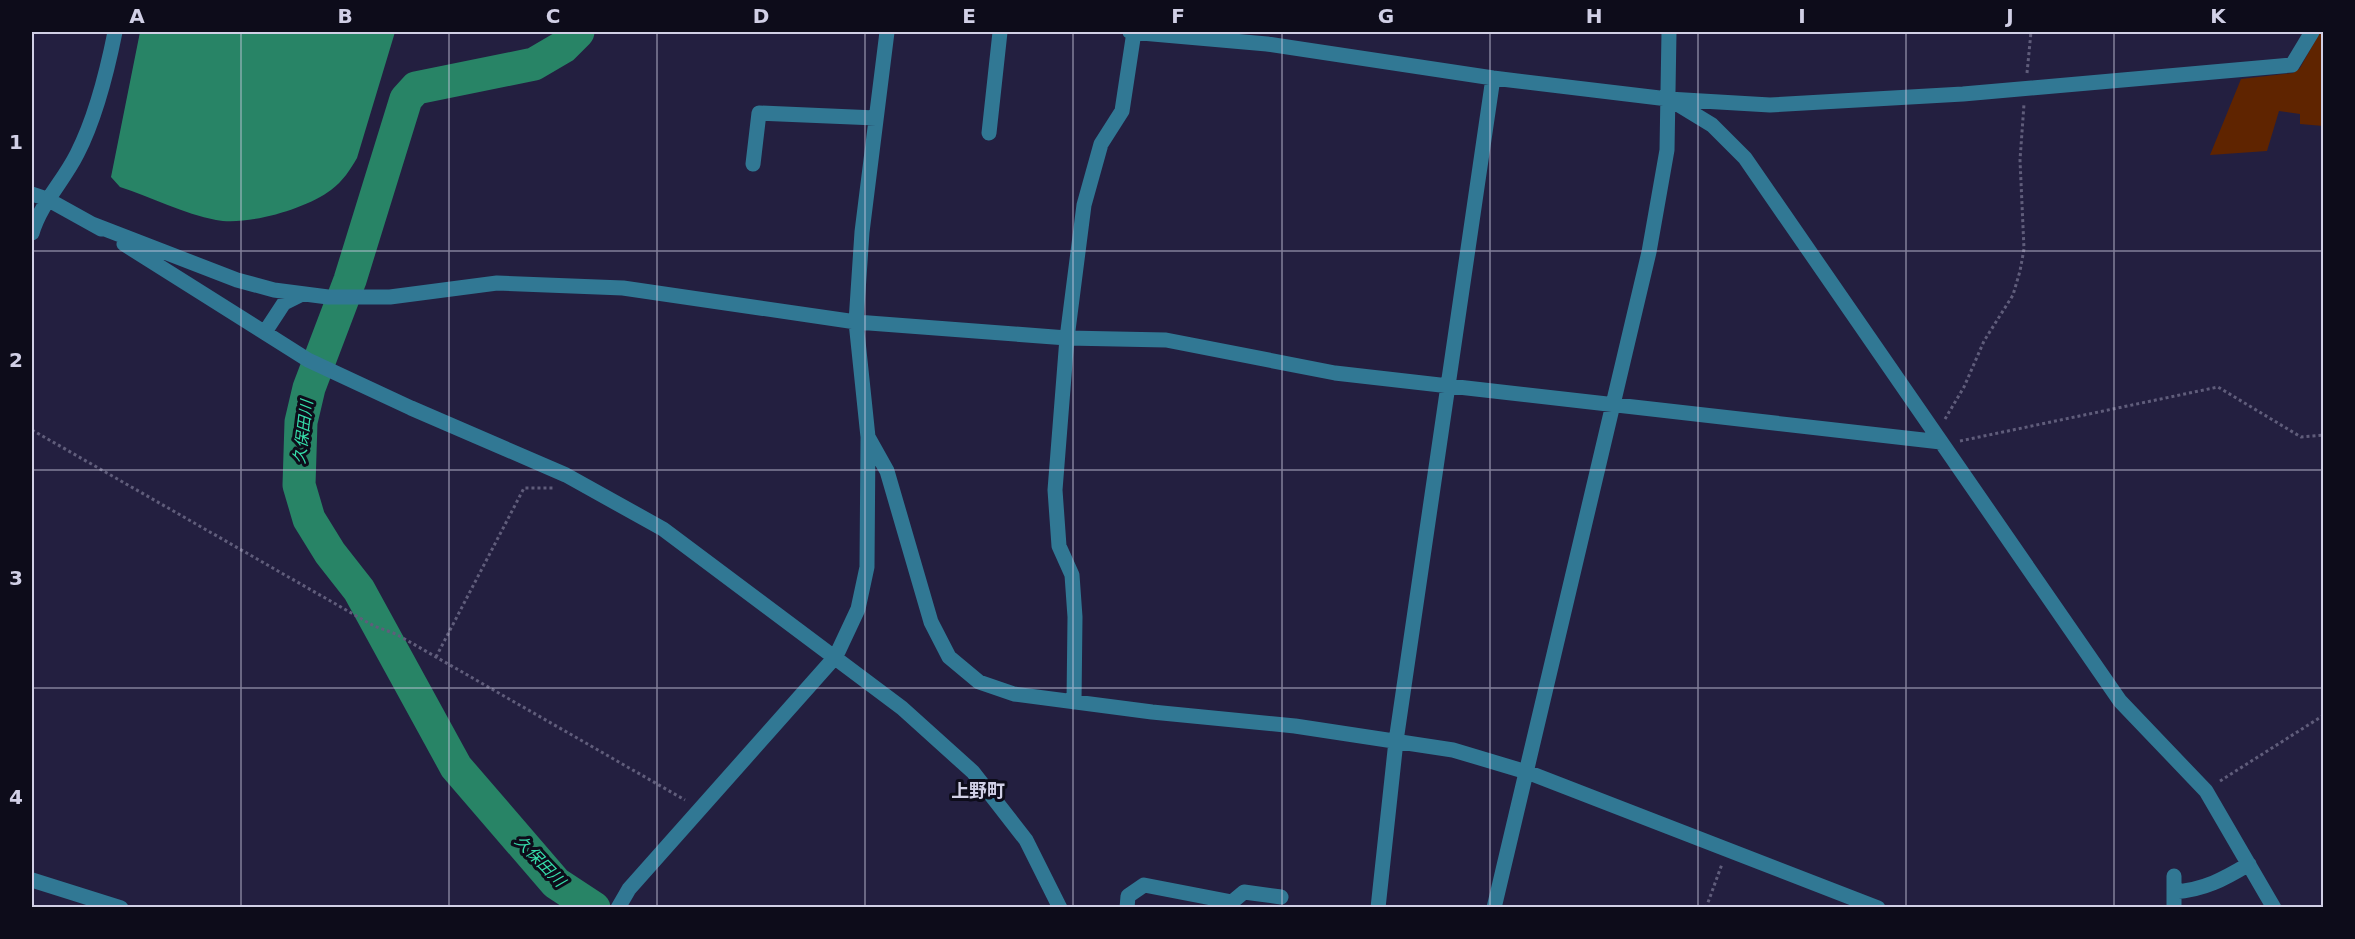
<svg xmlns="http://www.w3.org/2000/svg" width="2355" height="939" font-family="'DejaVu Sans','Noto Sans JP',sans-serif">
<rect width="100%" height="100%" fill="#231f40"/>
<path fill="#5f2400" d="M2320,32H2323V126L2300,124V114L2279,111L2267,151L2210,155L2241,79L2293,73L2300,68Z"/>
<path fill="#288466" d="M140,32H395L357,158C350,170 343,181 331,190C306,209 247,226 216,220C184,214 151,197 120,187L111,177Z"/>
<g fill="none" stroke-linecap="round" stroke-linejoin="round">
<path stroke="#288466" stroke-width="33" d="M578,32L563,47L534,64L416,88L406,99L350,280L309,388L301,422L299,485L309,519L330,553L359,590L456,767L556,883L594,908"/>
<path stroke="#605d7b" stroke-width="3" stroke-dasharray="3 3" stroke-linecap="butt" d="M2027,73L2031,32
M1945,419L1964,387L1984,341L2013,295L2020,271L2024,249L2020,160L2024,104
M32,430L374,626L396,634L685,800
M1960,441L2218,387L2301,437L2324,435
M436,657L524,488H554
M2220,781L2324,715
M1706,908L1722,864"/>
<path stroke="#317894" stroke-width="15" d="M1130,32L1267,44L1493,78L1668,99L1770,105L1963,94L2292,65L2312,32
M1671,100L1712,125L1745,158L2120,701L2206,791L2274,908
M989,133L1000,32
M753,164L759,113L876,118
M32,194L47,199L101,229
M92,224L237,280L274,290L328,297H390L497,283L623,288L856,322L1067,338L1166,340L1335,373L1941,442
M32,233C41,203 63,182 77,154C96,117 107,72 115,32
M124,244L308,360L411,408L566,475L663,529L902,708L973,772L1026,840L1060,908
M265,332L284,303L302,294
M868,437L887,471L931,622L949,657L979,682L1014,694L1152,712L1295,726L1453,750L1527,772L1878,908
M1074,702L1075,617L1072,575L1059,546L1055,490L1067,338L1084,205L1101,144L1122,111L1134,32
M32,880L121,908
M2174,892V876
M618,908L629,889L836,656L858,609L867,567L868,437L856,322L862,232L887,32
M1127,908L1128,896L1144,885L1232,902
M1231,908L1232,902L1244,892L1281,897
M1378,908L1396,741L1493,78
M1494,908L1649,252L1667,150L1669,32
M2174,908V892C2204,890 2224,879 2249,864"/>
</g>
<path fill="none" stroke="#d1d0e6" stroke-width="1.5" stroke-opacity="0.55" d="M241,32V908M449,32V908M657,32V908M865,32V908M1073,32V908M1282,32V908M1490,32V908M1698,32V908M1906,32V908M2114,32V908M32,251H2324M32,470H2324M32,688H2324"/>
<g text-anchor="middle" dominant-baseline="central" stroke-width="6" stroke-linejoin="round" paint-order="stroke">
<g font-size="16" font-style="italic" fill="#36deab" stroke="#0d0c1a">
<text transform="translate(303 432) rotate(-83)">久保田川</text>
<text transform="translate(540 861) rotate(46)">久保田川</text>
</g>
<g font-size="18" font-weight="bold" fill="#d1d0e6" stroke="#0d0c1a">
<text x="978" y="790">上野町</text>
</g>
</g>
<rect width="2355" height="939" fill="none" stroke="#0d0c1a" stroke-width="66"/>
<rect x="33" y="33" width="2289" height="873" fill="none" stroke="#d1d0e6" stroke-width="2"/>
<g font-size="20" text-anchor="middle" font-weight="bold" fill="#d1d0e6">
<text x="137" y="23">A</text>
<text x="345" y="23">B</text>
<text x="553" y="23">C</text>
<text x="761" y="23">D</text>
<text x="969" y="23">E</text>
<text x="1178" y="23">F</text>
<text x="1386" y="23">G</text>
<text x="1594" y="23">H</text>
<text x="1802" y="23">I</text>
<text x="2010" y="23">J</text>
<text x="2218" y="23">K</text>
<text x="16" y="149">1</text>
<text x="16" y="367">2</text>
<text x="16" y="585">3</text>
<text x="16" y="804">4</text>
</g>
</svg>
